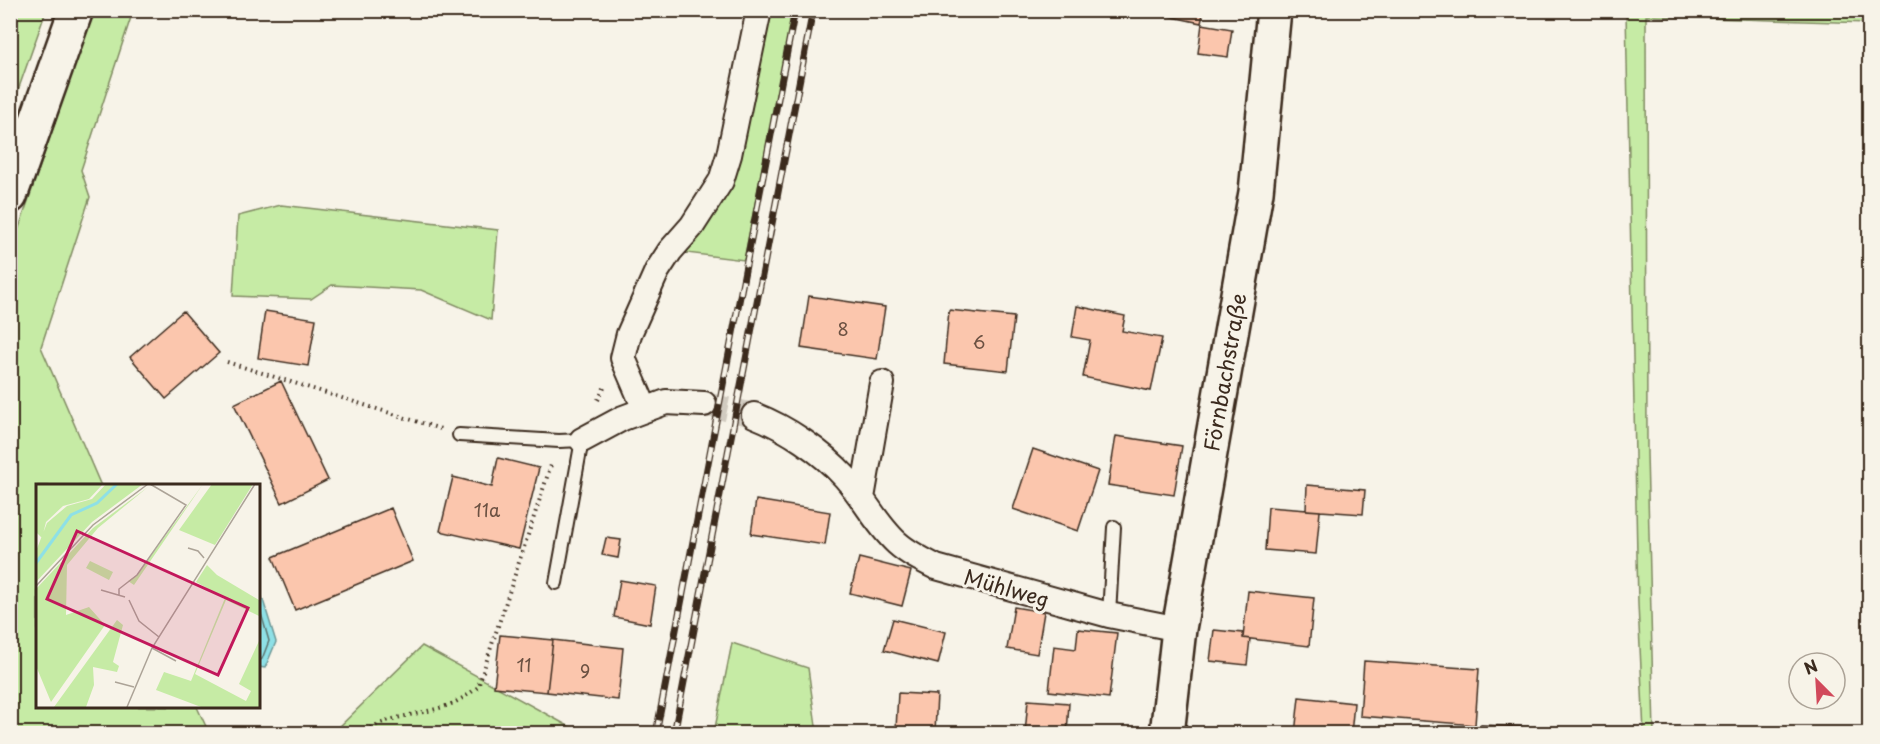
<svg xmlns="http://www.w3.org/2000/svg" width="1880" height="744" font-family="'Playpen Sans',sans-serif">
<rect width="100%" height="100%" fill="#f7f3e8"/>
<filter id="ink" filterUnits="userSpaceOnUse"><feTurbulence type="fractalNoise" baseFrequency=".0167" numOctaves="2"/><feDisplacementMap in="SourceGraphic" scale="12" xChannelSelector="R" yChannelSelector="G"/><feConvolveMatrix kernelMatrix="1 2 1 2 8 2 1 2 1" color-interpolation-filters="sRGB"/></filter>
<g filter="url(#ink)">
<path fill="#c6eba5" stroke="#808a62" stroke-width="1.5" d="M11,10L46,11L11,110L10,11Z
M93,11H133L81,170L90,197L41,347L101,486H38V706L197,707L209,733L11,734V251Z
M760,11H793L744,260L670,251L709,202Z
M1626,11H1870L1869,23L1646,16L1647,454L1654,734L1644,733L1638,604Z
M281,205L498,230L491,320L421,290L332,285L311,299L233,296L238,216Z
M732,643L808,668L817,733H714Z
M422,646L581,733L332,734Z"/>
<path fill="#8ee0e6" stroke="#6d9796" stroke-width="1.5" d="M258,589L263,600L276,642L265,668L258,667Z"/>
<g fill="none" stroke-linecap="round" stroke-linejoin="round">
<path stroke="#5c736e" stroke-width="1.5" d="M258,603L269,641L262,659L258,661"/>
</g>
<path fill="#fbc6ad" stroke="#3b2a1e" stroke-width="1.5" d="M1140,10H1204L1201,23Z
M1202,24L1232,29L1228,57L1198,53Z
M809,296L885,307L877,359L801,348Z
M1077,306L1125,316L1122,331L1162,338L1151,391L1083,377L1090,340L1072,337Z
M949,310L1014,317L1008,371L944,364Z
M183,311L219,353L166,399L130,357Z
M265,311L316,319L308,366L258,358Z
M281,381L328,480L282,503L234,404Z
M1116,436L1182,446L1174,495L1108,485Z
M1033,449L1098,471L1078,531L1013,509Z
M498,458L539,468L519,549L440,531L453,477L492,487Z
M1307,485L1365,490L1363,514L1306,510Z
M756,500L830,512L825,545L751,534Z
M1268,507L1320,511L1316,554L1265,550Z
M391,508L413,561L295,610L273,557Z
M606,538L621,540L618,558L602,555Z
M859,558L911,571L902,606L850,593Z
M620,580L656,586L650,624L614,617Z
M1248,591L1314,598L1309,646L1243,638Z
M1014,607L1044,612L1037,654L1007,649Z
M893,619L946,632L938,664L884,650Z
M1078,629L1117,633L1109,698L1049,691L1054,646L1076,649Z
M1214,630L1243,633V638L1250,639L1247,665L1210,661Z
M500,635L553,640L547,692L494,687Z
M553,640L623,648L618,700L547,692Z
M1364,661L1479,669L1475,725L1360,716Z
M898,693L937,695L935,731L896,729Z
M1299,697L1354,703L1351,734H1295Z
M1028,700L1069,703L1067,734H1025Z
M1481,725L1548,728V734H1480Z"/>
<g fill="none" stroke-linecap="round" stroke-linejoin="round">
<path stroke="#d1cbc0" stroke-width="24" stroke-dasharray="24 12" stroke-linecap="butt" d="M704,404L754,415"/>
<defs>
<path id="lane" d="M459,435L559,441L582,440L556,583
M1109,615L1114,527"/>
<path id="street" d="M645,409L623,358L629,334L657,271L670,251L692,226L721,181L729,155L759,10
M754,415C787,428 821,451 845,477C864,498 876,524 897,543C908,553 922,560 936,567L1109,615L1179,629
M582,440L623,418L666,402L704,404
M862,498L882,383"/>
<path id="secondary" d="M10,196L76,10
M1167,734L1179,629L1256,192L1274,10"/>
</defs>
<use href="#lane" stroke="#3b2a1e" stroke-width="16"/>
<use href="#street" stroke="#3b2a1e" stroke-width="28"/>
<use href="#secondary" stroke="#3b2a1e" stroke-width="38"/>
<path stroke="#3b2a1e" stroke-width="4" stroke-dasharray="1.5 4.5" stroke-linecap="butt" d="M227,362L441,429
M598,400L605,386
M360,734C388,715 416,716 446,706C458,702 468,695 478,687L552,462"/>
<use href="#lane" stroke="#f7f3e8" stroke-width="12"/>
<use href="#street" stroke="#f7f3e8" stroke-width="24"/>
<use href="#secondary" stroke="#f7f3e8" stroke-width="33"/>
<defs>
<path id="rail" d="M656,734L795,10
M674,734L813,10"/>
</defs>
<use href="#rail" stroke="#3b2a1e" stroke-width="7"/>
<use href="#rail" stroke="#f7f3e8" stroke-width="4.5" stroke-dasharray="14" stroke-linecap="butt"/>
</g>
</g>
<g text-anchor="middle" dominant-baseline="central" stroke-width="6" stroke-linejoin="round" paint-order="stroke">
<g font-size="18" fill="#6b5142">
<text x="843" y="328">8</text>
<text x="979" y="341">6</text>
<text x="487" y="509">11a</text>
<text x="524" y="664">11</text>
<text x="585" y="670">9</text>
</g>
<g font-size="21" fill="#3b2a1e" stroke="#f7f3e8">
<text transform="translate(1224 372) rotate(-80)">Förnbachstraße</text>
<text transform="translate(1007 587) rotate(16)">Mühlweg</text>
</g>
</g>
<g transform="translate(36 484)">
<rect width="224" height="224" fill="#f7f3e8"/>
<path d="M0,0H67L53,15L27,22L10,38L6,54L0,48ZM70,0H107L56,38L0,98V67L11,39L31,22L56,15ZM167,0L98,101L92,97L101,91ZM176,0H217L179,61L143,46ZM112,3L62,44L31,81L30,131L53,123L69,141L15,218L0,182V105L57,44ZM54,77L77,88L73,96L50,84ZM171,81L181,91L223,116V132L190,116L159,190L210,217L215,207L203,200L223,157V223H165L120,206L128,188L155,197L189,114L160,98ZM81,136L87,141L77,178L83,182L81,188L57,183L58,201L50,223H18Z" fill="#c6eba5"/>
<path fill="none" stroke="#8ee0e6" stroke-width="3" d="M0,79L35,31L61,19L81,0"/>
<path fill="none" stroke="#aca397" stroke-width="1.5" d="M152,64L162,67L168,74M0,102L57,41L112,0M65,106L89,113M83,111V105L101,91L150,21L114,0M93,116L103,137L123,153M116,164L140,177M79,198L98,203M91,223L116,164L219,0"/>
<path fill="#c2185b" fill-opacity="0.15" stroke="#c2185b" stroke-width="3" d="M41,47L212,124L182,191L11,115Z"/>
<rect width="224" height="224" fill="none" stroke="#3b2a1e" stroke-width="3"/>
</g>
<rect width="1880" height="744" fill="none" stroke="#f7f3e8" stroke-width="36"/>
<rect x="18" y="18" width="1844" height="708" fill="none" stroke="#3b2a1e" stroke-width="2" filter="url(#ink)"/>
<g transform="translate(1817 681) rotate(336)"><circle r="28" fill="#f7f3e8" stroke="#aca397" stroke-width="1.5"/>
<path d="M0-4.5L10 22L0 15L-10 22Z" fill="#d1495b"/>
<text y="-9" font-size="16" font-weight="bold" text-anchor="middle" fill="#3b2a1e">N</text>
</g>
</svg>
